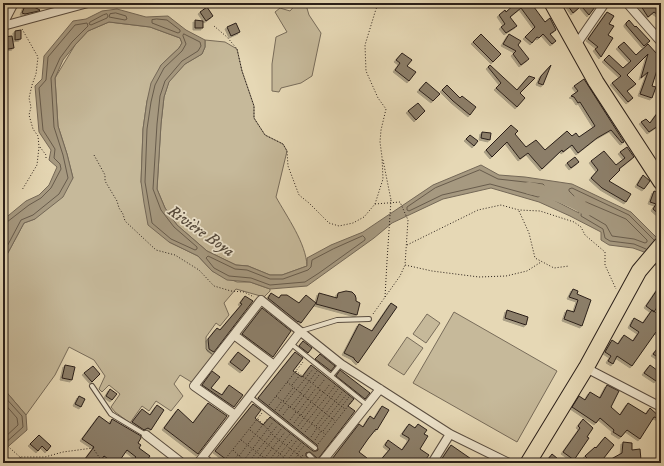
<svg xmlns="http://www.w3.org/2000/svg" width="664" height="466" font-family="'IM FELL DW Pica',serif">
<defs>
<filter id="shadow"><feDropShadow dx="-2" dy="2" stdDeviation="0" flood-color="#0004"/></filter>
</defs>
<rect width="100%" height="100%" fill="#e6d8b5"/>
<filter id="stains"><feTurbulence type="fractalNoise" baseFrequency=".005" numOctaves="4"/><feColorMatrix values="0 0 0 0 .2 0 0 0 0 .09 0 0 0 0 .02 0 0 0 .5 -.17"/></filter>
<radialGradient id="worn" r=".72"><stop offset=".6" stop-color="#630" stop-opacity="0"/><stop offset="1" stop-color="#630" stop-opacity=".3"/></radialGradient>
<path fill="#c6b99a" stroke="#786c5a" d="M297,3H302L306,5L309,15L321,33L312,76L301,83L281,88L279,92L272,91V64L276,37L287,32L275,12L280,8L290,11Z
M109,22L150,27L180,38L182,43L179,48L161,65L147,101L143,129L141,182L169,242L198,256L212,271L237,282H250L270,289V291L264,297L236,289L224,303L229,315L220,326L216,323L206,337V349L214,356L193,383L180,375L174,384L183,396L171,411L156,401L149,411L142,406L130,423L115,412L111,407L120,394L109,385L102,392L99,389L105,376L94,360L69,347L55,375L26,415L3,388V262L24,223L35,219L73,178L67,154L58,126L55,78L75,45L88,31Z
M205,40L225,42L237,49L242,71L254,106V118L265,135L283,144L287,151L276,197C287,217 306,243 307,266L282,275H270L248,266L236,265L207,251L177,225L165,208L157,189L161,124L164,97L169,81L185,64L202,54L205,47Z
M454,312L557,371L517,442L413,383Z
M427,314L440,323L426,343L413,334Z
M407,337L423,348L404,375L388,365Z"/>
<path fill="#a69980" stroke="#746857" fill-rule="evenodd" d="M117,9L146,17L168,16L186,30L205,40V47L202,54L185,64L169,82L164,97L161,124L157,189L165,208L177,225L207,251L236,265L248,266L270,275H282L307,266V258L331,245L363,232L433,185L481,165L499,175L525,177L572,184L631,212L661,242V271L644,252L633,248L609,245L601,240V232L570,216L539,202L491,188L443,199L392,223L374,238L307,286L270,289L250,282L227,280L212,271L198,256L169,242L148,225L144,203L141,182L143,129L147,101L151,83L161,65L179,48L182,43L180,38L150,27L109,22L88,31L75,45L63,60L55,78L58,126L67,154L73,178L63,197L35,219L24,223L3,262V220L26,201L39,195L49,185L57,167L49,160L51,150L39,132L35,86L42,79L44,56L73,21L86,19L102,11ZM544,192C566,195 568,192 579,213L544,195L543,193Z
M3,388L26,415L27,430L3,451Z"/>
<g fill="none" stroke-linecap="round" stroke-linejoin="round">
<path stroke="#685c4c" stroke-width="1" d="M116,13L126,16L127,19L125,20L109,17L110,14Z
M107,14L108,16L107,18L91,25L89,24L90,22L103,15Z
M157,19L167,20L180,30V32L178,33L152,23V20Z
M184,34L200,42L201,46L198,51L182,61L165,81L160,96L157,124L153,189L161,210L174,227L197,247V249L195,250L171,239L152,223L145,182L147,129L151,102L155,85L164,68L182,51L186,44L183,36Z
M480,170L498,179L543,184L545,186L540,190V196L538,197L490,184L442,195L409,211L407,210V207L435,188Z
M586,202L626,219L647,240V242L645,243L634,239L612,236L606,225L587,214L585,204Z
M3,223L7,222L29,205L41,198L51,188L61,169L60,164L54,158L55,149L43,130L39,88L46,80L48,57L75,25L87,23L88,26L72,42L60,58L51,78L54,127L63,155L68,178L59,194L33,215L21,220L3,254
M363,236L365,238V240L319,273L305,282L270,285L251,278L229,276L214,268L206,258L208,256L235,269L247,270L270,279H283L308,270L311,267L312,260L333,249Z
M646,249L634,244L610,241L605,238L603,229L581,216C583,207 577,198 569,191V189L572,188L629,215L654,240
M3,395L22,416L23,427L3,445
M3,402L17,418L18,425L3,439"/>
<path stroke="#a69980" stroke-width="12" d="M529,188C547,191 572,200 587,210"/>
</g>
<path fill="#8c7f6a" stroke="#2a1f19" filter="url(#shadow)" d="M26,3L40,10L39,11L25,14L22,13Z
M516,3H531L545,22L550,18L556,30L550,34L556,41L552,44L543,34L539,38L537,37L532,43L525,37L535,27L521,8L510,17L517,26L506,33L501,27L505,24L499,15L505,10L506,12Z
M572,3H575L579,8L573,13L568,6Z
M586,3H598L589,15L582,7Z
M639,3H661V17L654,12L648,17Z
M207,7L213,16L206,21L200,12Z
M607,12L614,16L609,24L614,26L608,35L613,38L601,57L595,49L598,47L588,39Z
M195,20L203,21V28H195Z
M629,20L635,27L636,26L650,41L644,46L626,25V23Z
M236,23L240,32L231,36L227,27Z
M21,30V39L15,40V31Z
M481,34L501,54L493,62L473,42Z
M509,34L521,41L518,45L529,59L521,65L513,54L516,51L503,44Z
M12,36L14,48L3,50V37Z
M624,42L636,55L648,44L657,54L659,53L661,55V64L658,67L652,86L656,87L652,98L640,94L648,72L641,78L648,54L627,75L636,84L627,91L633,98L628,102L612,83L621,76L604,60L609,55L623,68L631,61L618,47Z
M402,53L412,60L407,66L416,72L409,81L395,70L400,63L396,60Z
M490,65L517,90L529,76L535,78L520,93L525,98L517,107L496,88L501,83L488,67Z
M551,65L543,85L538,83L541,76Z
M584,79L624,142L622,143L611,130L597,138L578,153L572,145L563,152L562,150L542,169L528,153L520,159L507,142L492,157L486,150L511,125L518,131L515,134L526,147L536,140L545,150L567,131L572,136L576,133L579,137L595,126L580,102L578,103L574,97L571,96L578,91L574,86Z
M426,82L440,94L433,101L419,90Z
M447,85L460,98L462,96L476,107L470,115L453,101L442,90Z
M418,103L425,111L416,120L408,111Z
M661,108V128L658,126L649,132L641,122L646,119L650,123Z
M482,132L491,133L490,140L481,138Z
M470,135L478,141L474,146L466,139Z
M627,147L634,157L619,169L620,170L609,181L631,194L626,202L602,188L591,178L598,170L591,161L604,151L616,165L625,158L620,152Z
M575,157L579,162L571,168L567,163Z
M643,175L650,181L644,189L637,185Z
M654,191L661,194V216L653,209L656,204L650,202Z
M661,284V301L654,312L646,306Z
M573,289L578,291L577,294L591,300L582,326L564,319L567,310L574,312L578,300L569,297Z
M346,291L352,292L355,295L356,298V301L360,303L357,315L316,304L319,293L337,298L338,293Z
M271,293L279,298L281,295H287L299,303L306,295L316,303L301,323L298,321V322L268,298Z
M245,296L253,301L214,352L212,351L209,349L208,339L217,328L220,330L242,304L240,303Z
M391,303L397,307L358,363L354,359V358L344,353L359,324L372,331Z
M262,308L291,331L273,357L242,334Z
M507,310L528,317L526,325L505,318Z
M652,310L661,316V335L656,332L632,366L617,356L613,364L608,361L611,356L605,352L612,340L618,344L624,335L633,341L639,332L630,326L634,318L643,323Z
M303,341L312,348L308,353L299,346Z
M661,344V355L659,358L653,354Z
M238,352L250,361L242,371L230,362Z
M295,352L303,358L293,371L302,377L311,365L354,399L348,406L355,411L318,459L310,452L306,453V456L312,463H231L215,451L253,404L261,410L255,418L263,425L270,417L313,451H316L318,450L317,445L258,398Z
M320,354L335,366L331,371L315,359Z
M65,365L75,367L72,380L62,378Z
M650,365L661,373L656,381L644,373Z
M93,366L100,374L92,382L84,373Z
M340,370L370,393L365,399L336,376Z
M212,371L220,377L211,388L222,395L229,385L243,395L234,407L202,385Z
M607,385L619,391L611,407L620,415L628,403L646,414L650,408L661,418V419L654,417L640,439L627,430L621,437L613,432L614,430L600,418L596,423L572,407L579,396L585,400L590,392L600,398Z
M110,389L117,394L112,400L106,396Z
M79,396L85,399L81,407L75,404Z
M208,403L227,416L198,454L164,428L178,409L193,423Z
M157,405L164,410L151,430L148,428L144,430L132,422L142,409L150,415Z
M382,406L389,410L377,430L376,429L368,439L359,452L367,458L364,463H329L359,424L363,427L370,416L374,419Z
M99,416L110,424L112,419L141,436V438L138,443L141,445L139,448L150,456L145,463H131L136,457L127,450L118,463H114L104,456L99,463H82L94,447L82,439Z
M583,419L593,428L587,437L589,438L574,460L563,452L580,428L578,426Z
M409,424L415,428L418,424L427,430L424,434L428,436L420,449L429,455L423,463H378L390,449L385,445L388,440L402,450L409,440V438L402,434Z
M39,435L51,446L47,451L42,446L38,451L30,444Z
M605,437L614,445L600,463H592L585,456L595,447L596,448Z
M623,442L632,443V450L640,449L641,460H634V463H629L628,460L623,463H604L622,453Z
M451,445L477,463H439Z
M552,454L563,463H545Z"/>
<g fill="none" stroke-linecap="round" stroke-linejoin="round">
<defs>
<path id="lane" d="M301,331L337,320L369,319
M290,343L367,405
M331,376L341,364
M92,386L111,414L146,435
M249,396L315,448
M309,455L317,463
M204,456L213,463"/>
<path id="street" d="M627,3L661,42
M3,24L14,3
M3,26L88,3
M576,45L605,3
M234,335L274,365
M586,368L661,407
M234,414L194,386L261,300L341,364L450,434L509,463
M146,435L182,463
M198,463L300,332
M321,463L380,389
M432,463L450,434"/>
<path id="highway" d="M552,3L596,82L661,182
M528,463L586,368L639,271L661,245"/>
</defs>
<use href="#lane" stroke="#594d40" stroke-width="6"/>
<use href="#street" stroke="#594d40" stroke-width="10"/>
<use href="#highway" stroke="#2a1f19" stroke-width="17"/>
<path stroke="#2a1f19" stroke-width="1" stroke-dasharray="1 2" stroke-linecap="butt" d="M214,26L227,37L237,49L242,71L254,106V118L265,135L283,144L287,151L288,166L299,195L309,203L329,223L339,226L353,223L364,217L375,204L383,179L382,157L380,142L381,130L386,109L378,98L366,71L365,45L376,9L380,3
M22,29L38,57L36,74L32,85L29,98L31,107L29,115L33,129L38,136L39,147L37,165L22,190
M40,147L46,155V159
M94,155L105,175V181L117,201L119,208L123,214L125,221L156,250L175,255L199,270L214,286L231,291L244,292L254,297
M383,160L391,200
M375,204L400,202L408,220L405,265L432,271L479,277L506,276L527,271L541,262
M519,211L529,233L535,258L554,268L569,266
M407,245L478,210L501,205L519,210L540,211L574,222L581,227L585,235L605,252V265L616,289
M385,297L387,261
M373,314L400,276L405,265
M296,371L345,409
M287,382L335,421
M313,383L319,375
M292,385L300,375
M318,388L325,379
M300,393L317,371
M276,396L325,434
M283,401L293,388
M269,405L303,362
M314,405L330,384
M290,407L301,394
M294,409L312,385
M275,410L282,401
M279,411L313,369
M298,412L316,388
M283,415L289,407
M301,415L320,390
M258,419L275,437L305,460
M290,420L296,412
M294,423L300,415
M312,423L338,389
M298,426L314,405
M316,426L342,392
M319,428L346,395
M301,429L335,386
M250,430L291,463
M323,431L349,397
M305,432L312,424
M311,437L317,428
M241,440L271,463
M315,440L321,431
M3,442L20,457H45L63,452L93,448L103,463
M283,442L290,434
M318,444L352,401
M287,445L293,439
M233,450L247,463
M297,454L304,446
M239,456L268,418
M20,457L23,463
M244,460L273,422
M222,463L262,413
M231,463L238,455
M238,463L242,459
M248,463L277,426
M254,463L282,428
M261,463L285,432
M267,463L283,443
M272,463L286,447
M279,463L297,440
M285,463L301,443
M291,463L298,455
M297,463L303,455
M302,463L306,459"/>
<use href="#lane" stroke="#efe6cf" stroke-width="4"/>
<use href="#street" stroke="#efe6cf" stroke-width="8"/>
<use href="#highway" stroke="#e6d8b5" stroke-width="15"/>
<path stroke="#2a1f19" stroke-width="1" stroke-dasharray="1 2" stroke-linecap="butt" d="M387,261L391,200"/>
</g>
<g text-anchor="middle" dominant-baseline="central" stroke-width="3.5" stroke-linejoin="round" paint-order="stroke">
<g font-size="16" font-style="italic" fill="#554a3d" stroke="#efe6cf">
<text transform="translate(201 231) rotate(35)">Rivière Boya</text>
</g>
</g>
<rect width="664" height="466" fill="none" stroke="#e6d8b5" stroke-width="16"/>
<rect x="4" y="4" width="656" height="458" fill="none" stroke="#2a1f19" stroke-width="2"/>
<rect x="8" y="8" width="648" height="450" fill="none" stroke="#2a1f19"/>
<rect width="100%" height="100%" filter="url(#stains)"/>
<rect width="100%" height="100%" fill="url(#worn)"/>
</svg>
